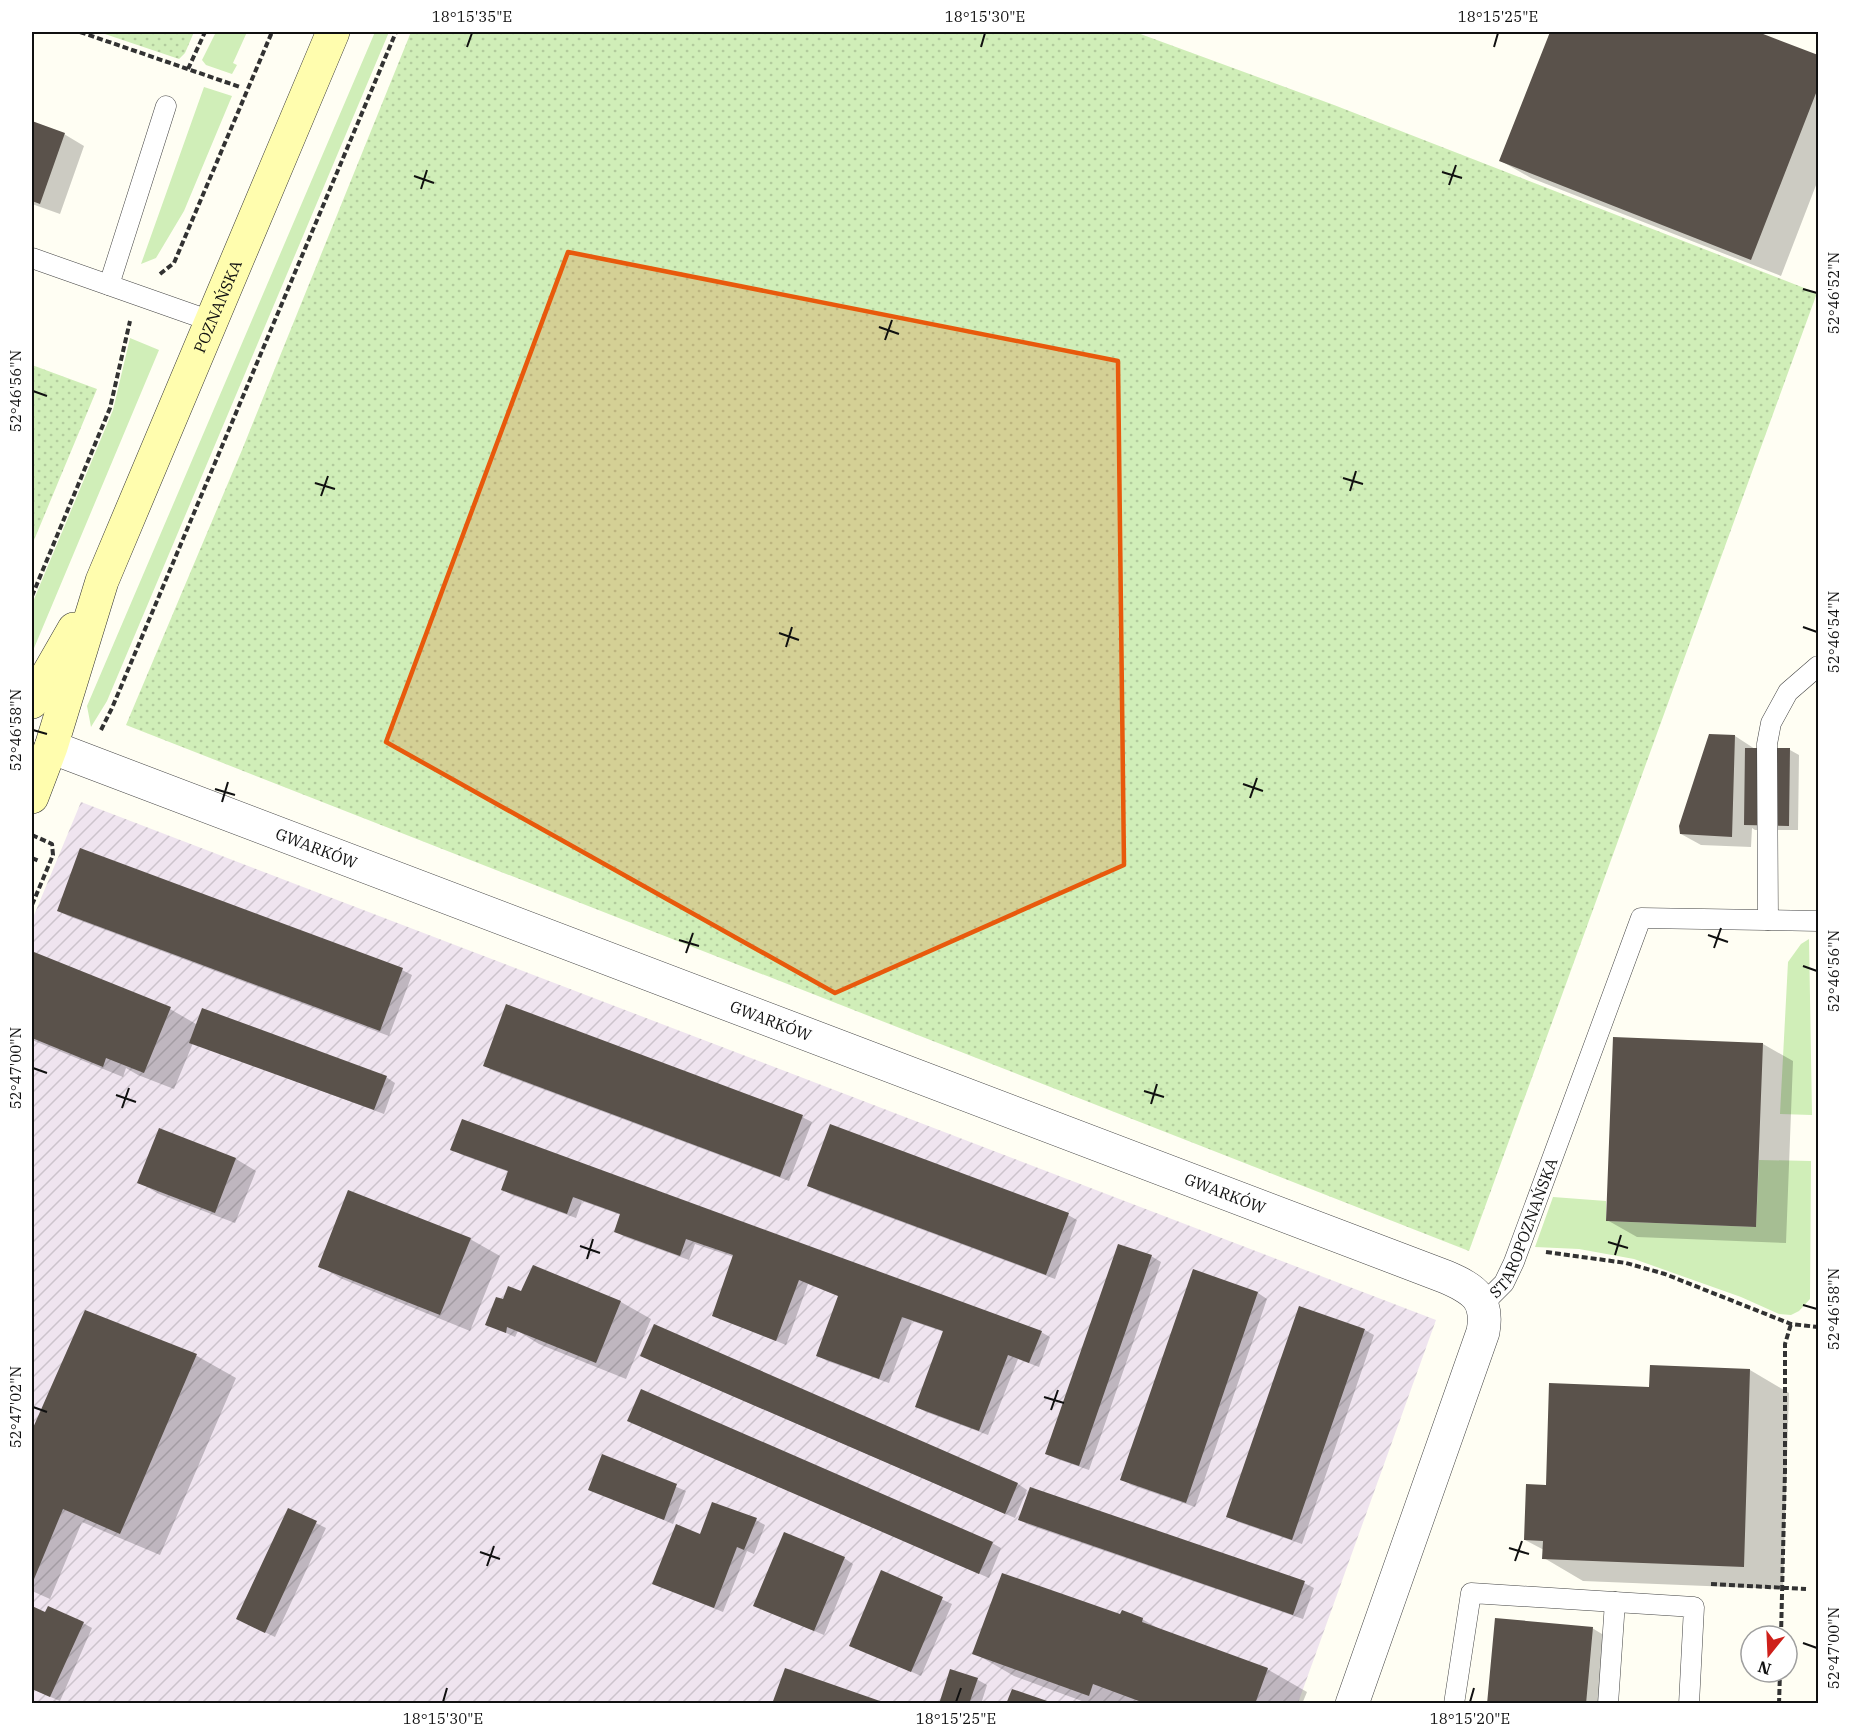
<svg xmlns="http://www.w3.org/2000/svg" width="1850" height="1735" font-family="'IBM Plex Serif',serif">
<defs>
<pattern id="industrial-furrows" width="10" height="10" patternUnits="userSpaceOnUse" patternTransform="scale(1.5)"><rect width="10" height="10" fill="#efe4ef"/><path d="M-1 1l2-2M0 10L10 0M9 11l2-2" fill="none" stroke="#ccc3cc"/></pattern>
<pattern id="park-dots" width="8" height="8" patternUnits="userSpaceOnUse" patternTransform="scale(1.5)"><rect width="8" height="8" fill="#d0eeb8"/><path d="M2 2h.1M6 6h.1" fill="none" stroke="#b2cb9d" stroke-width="1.8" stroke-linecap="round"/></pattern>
</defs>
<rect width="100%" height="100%" fill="#fffef3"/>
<path fill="url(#industrial-furrows)" d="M81,802L1436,1320L1298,1703L32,1704V920Z"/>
<path fill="#d0eeb8" d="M216,32H247L233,63L237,65L232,74L206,65L202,60Z
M375,32H389L107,701L91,727L87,706Z
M204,87L232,96L184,211L156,258L141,264Z
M130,338L159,350L32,653V604L113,410Z
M1809,939L1812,1115L1780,1114L1788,962L1801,944Z
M1759,1160L1811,1161L1810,1299L1799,1311L1791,1315L1779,1314L1741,1297L1634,1259L1579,1249L1535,1247L1553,1197L1606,1201V1221L1756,1227Z"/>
<path fill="url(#park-dots)" d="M99,32H194L185,53L179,59Z
M411,32H1135L1334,105L1817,293L1469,1251L126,725L242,450Z
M32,365L97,389L32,545Z"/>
<path fill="#0003" d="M1551,32H1753L1818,57V180L1781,276L1531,178L1501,161Z
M32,123L64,134L84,146L60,214L32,204Z
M1735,736L1755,749L1790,750L1799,755L1798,830H1755L1752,828L1751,847L1701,845L1681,834Z
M81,850L402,970L412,975L389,1036L68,916L59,911Z
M35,954L170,1009L196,1024L386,1077L395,1083L384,1114L193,1043L174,1089L138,1075L126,1068L123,1077L32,1040V963Z
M1763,1044L1793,1061L1786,1243L1637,1237L1607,1220Z
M484,1065L802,1117L812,1122L789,1181L494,1071Z
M160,1130L236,1159L256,1171L235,1223L159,1194L139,1182Z
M452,1149L1041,1332L1050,1337L1039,1367L1018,1359L988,1435L926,1412L917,1407L944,1332L912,1321L889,1383L827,1361L817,1355L839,1296L808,1284L786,1345L724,1320L734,1257L695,1244L689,1260L625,1237L615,1231L621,1215L582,1201L576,1218L512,1195L503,1190L509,1172L462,1155Z
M809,1186L1068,1215L1077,1220L1055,1279L818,1191Z
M470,1239L500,1256L470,1331L340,1278L320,1266Z
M1151,1256L1161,1262L1089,1470L1057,1459L1047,1454Z
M534,1267L621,1302L651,1319L626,1379L539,1344L518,1331L515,1337L487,1324L504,1301L521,1293Z
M1194,1271L1258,1293L1267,1299L1195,1507L1131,1485L1122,1479Z
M86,1312L197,1356L236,1378L160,1555L82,1522L50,1599L32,1591V1434Z
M655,1326L1018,1484L1027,1490L1015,1518L652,1361Z
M1365,1330L1374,1335L1302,1544L1238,1522L1228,1516Z
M1750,1370L1789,1393L1783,1589L1583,1581L1544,1558V1550L1525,1540L1547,1486Z
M629,1421L992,1543L1001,1548L989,1578Z
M603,1456L686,1491L673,1524L590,1489Z
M289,1510L326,1528L275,1637L248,1624Z
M756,1520L765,1525L754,1554L747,1551L723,1612L654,1584L701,1536Z
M1020,1520L1304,1583L1314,1588L1303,1619L1029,1525Z
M844,1558L853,1564L824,1635L764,1610Z
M882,1572L952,1604L921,1676L851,1645Z
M32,1608L46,1614L83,1623L92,1628L60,1701L32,1689Z
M1142,1619L1163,1631L1267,1669L1307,1692L1302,1704H1090L1014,1676L974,1653Z
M1592,1628L1622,1646L1617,1704H1489Z
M951,1671L978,1680L987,1685L981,1704H940Z"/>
<path fill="#5a524b" d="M1550,32H1758L1818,55V88L1751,260L1499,161Z
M32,121L65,133L40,204L32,201Z
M1709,734L1735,735L1732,837L1680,834L1679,826Z
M1745,748H1790L1789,826L1744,825Z
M80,848L403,968L380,1031L57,911Z
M34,952L171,1007L144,1073L106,1058L103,1067L32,1038V959Z
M506,1004L803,1115L780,1177L483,1066Z
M202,1008L387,1076L374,1110L189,1043Z
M1613,1037L1763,1043L1756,1227L1606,1221Z
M462,1119L1042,1331L1029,1363L1008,1355L979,1431L915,1407L943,1331L902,1317L879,1379L816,1356L838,1296L799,1280L776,1341L712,1316L733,1255L686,1239L680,1256L614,1232L620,1214L573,1197L567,1214L501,1190L508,1171L450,1150Z
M830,1124L1069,1213L1046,1275L807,1186Z
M159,1128L236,1158L215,1213L137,1183Z
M348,1190L471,1238L440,1315L318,1267Z
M1118,1244L1152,1255L1079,1466L1045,1454Z
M533,1265L621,1301L596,1363L507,1327L506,1333L485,1325L496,1297L503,1299L508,1286L521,1291Z
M1193,1269L1258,1292L1186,1503L1120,1480Z
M1299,1306L1365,1329L1292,1540L1226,1517Z
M85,1310L197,1354L120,1534L63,1509L32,1584V1430Z
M654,1324L1018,1483L1005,1514L640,1356Z
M1650,1365L1750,1369L1744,1567L1542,1559L1543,1541L1524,1540L1526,1484L1546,1485L1549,1383L1649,1387Z
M641,1389L993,1542L979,1574L627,1421Z
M602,1454L677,1484L664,1520L588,1490Z
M1030,1487L1305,1581L1293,1615L1018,1520Z
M712,1502L757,1518L744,1550L737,1547L714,1608L652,1584L676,1524L700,1534Z
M288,1508L317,1521L265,1633L236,1619Z
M784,1532L845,1557L814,1631L753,1606Z
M881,1570L943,1597L911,1672L849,1646Z
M1002,1573L1120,1614L1122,1610L1143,1618L1142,1622L1268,1668L1255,1704H1147L1093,1684L1089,1696L972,1654Z
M32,1606L45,1612L48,1606L84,1622L50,1697L32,1689Z
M1495,1618L1593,1627L1586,1704H1487Z
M785,1668L880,1701V1704H772Z
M950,1669L978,1678L969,1704H939Z
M1012,1689L1053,1703V1704H1006Z"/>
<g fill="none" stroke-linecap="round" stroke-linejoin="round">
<defs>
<g id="lane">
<path d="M32,258L211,321"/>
<path d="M109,285L166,106"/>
<path d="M1768,920L1767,744L1771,723L1788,692L1818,666"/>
<path id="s1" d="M1483,1304L1504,1283L1514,1262L1641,918L1818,921"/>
<path d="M1454,1704L1471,1593L1694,1607L1689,1704"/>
<path d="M1608,1704L1615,1602"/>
</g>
<g id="street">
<path id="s2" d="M51,747L1446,1277C1474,1289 1489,1299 1483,1332L1352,1704"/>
</g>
<g id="secondary">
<path d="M32,702L74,629"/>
<path id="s3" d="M32,797L51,747L102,581L333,32"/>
</g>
</defs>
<use href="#lane" stroke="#434343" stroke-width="21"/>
<use href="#street" stroke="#434343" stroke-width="34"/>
<use href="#secondary" stroke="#323232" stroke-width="34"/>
<path stroke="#323232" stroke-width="4" stroke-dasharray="6 3" stroke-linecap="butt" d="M80,32L240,87
M188,69L205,32
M160,274L174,263L272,32
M32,596L110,408L130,321
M101,730L112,708L396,32
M32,835L52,844L53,855L32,905
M32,858L39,861
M1546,1252L1626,1263L1665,1274L1791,1324L1818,1327
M1711,1584L1806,1589
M1781,1636L1785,1471V1344L1791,1324
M1779,1704L1780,1672"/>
<use href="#lane" stroke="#fff" stroke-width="20"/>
<use href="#street" stroke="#fff" stroke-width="33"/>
<use href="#secondary" stroke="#fffdae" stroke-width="33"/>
</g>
<path fill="#e8590c" fill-opacity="0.2" stroke="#e8590c" stroke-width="4.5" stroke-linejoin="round" d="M568,252L1118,361L1124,865L835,993L386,742Z"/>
<path fill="none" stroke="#101010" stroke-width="2" d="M467,47L472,33M981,47L985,33M1494,47L1498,33M1442,172L1462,178M414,176L434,183M1449,185L1456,165M421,189L427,170M1803,289L1817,293M879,327L899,334M885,340L892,320M33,391L47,396M1343,478L1363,484M315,483L335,489M1350,491L1356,471M321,496L328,476M1803,627L1817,632M779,633L799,640M786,647L792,627M33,730L47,734M1243,784L1263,791M215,789L235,795M1250,798L1257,778M222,802L228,782M1708,935L1728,942M679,940L699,946M1714,948L1721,928M686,953L693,933M1803,966L1817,971M33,1068L47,1073M1144,1091L1164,1097M116,1095L136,1102M1151,1104L1157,1084M122,1108L129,1088M1608,1242L1628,1248M580,1246L600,1253M1615,1255L1621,1235M587,1259L593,1239M1803,1305L1817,1309M1044,1397L1064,1403M33,1407L47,1412M1051,1410L1058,1390M1509,1548L1529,1554M480,1552L500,1559M1515,1561L1522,1541M487,1566L494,1546M1803,1643L1817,1648M443,1702L447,1688M956,1702L961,1688M1470,1702L1474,1688"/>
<g text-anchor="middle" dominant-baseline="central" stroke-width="6" stroke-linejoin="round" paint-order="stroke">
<g font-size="16" fill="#101010" stroke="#fff">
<text stroke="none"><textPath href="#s3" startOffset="525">POZNAŃSKA</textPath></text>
<text stroke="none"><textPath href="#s2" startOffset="284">GWARKÓW</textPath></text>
<text stroke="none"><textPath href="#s2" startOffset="770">GWARKÓW</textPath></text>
<text stroke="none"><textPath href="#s2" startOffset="1256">GWARKÓW</textPath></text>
<text stroke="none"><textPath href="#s1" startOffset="88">STAROPOZNAŃSKA</textPath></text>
</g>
</g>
<rect width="1850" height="1735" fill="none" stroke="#ffffff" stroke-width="66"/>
<g transform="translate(1769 1654) rotate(198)"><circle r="28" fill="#ffffff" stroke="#9f9f9f" stroke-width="1.5"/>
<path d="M0-4.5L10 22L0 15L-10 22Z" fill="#ce201a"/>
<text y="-9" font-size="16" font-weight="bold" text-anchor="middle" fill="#101010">N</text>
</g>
<rect x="33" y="33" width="1784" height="1669" fill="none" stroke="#101010" stroke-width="2"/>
<g font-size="15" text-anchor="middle" fill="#101010">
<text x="472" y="22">18°15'35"E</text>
<text x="985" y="22">18°15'30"E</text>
<text x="1498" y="22">18°15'25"E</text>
<text transform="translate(1834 293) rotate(-90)" y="5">52°46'52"N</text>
<text transform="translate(16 391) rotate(-90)" y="5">52°46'56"N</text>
<text transform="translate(1834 632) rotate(-90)" y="5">52°46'54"N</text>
<text transform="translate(16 730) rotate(-90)" y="5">52°46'58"N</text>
<text transform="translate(1834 971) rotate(-90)" y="5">52°46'56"N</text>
<text transform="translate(16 1068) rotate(-90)" y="5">52°47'00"N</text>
<text transform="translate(1834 1309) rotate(-90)" y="5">52°46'58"N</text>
<text transform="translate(16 1407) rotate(-90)" y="5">52°47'02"N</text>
<text transform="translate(1834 1648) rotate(-90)" y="5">52°47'00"N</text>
<text x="443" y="1724">18°15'30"E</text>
<text x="956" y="1724">18°15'25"E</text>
<text x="1470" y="1724">18°15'20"E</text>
</g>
</svg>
